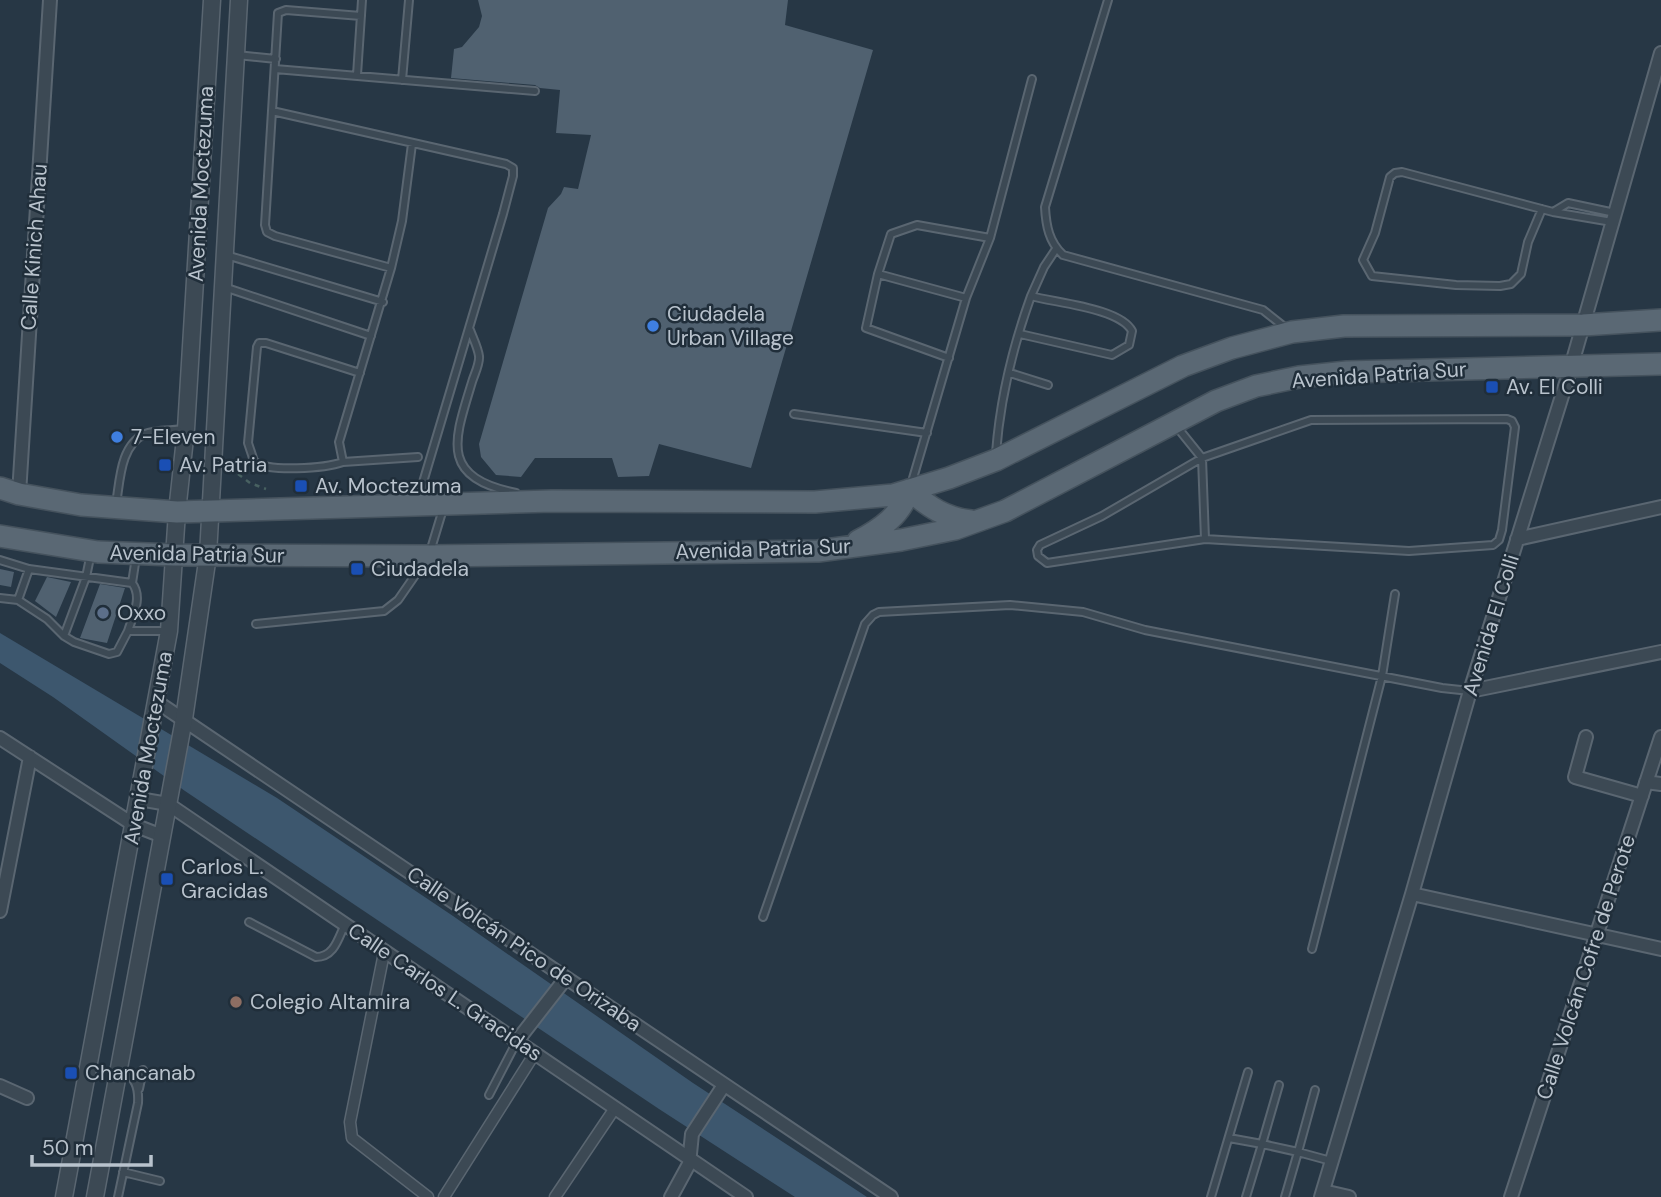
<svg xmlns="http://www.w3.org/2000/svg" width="1661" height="1197" font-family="'DM Sans',sans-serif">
<rect width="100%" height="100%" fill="#273745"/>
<path fill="#3d576e" d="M0,633L277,798L453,916L693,1083L867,1197H795L659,1109L185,791L53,697L0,663Z"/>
<path fill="#506170" d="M478,0H788L785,25L873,50L751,468L659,444L649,476L618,477L612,458H535L521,477L496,475L481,457L479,444L548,208L561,194L564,187L578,189L591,135L556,133L560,90L540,88L535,85L451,78L454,49L462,47L479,27L482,16Z
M0,569L14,572L11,587L0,585Z
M47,577L71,582L56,617L35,601Z
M100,584L125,588L107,643L80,638Z"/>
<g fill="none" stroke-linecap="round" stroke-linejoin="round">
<defs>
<path id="service" d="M1108,0L1045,207C1046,226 1049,242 1063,255L1263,310L1287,329
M361,16L286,10L278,13L265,225L267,232L275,236L391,268
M237,55L276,59
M275,69L535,91
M357,75L362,0
M402,80L409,0
M272,111L506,164L513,168V176L503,214L418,499
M412,144L402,221L391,268L339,442L343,462L418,457
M1542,209L1528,242L1521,274L1511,284L1500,286L1456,285L1372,276L1363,260L1375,233L1390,177L1395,173L1402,172L1553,212L1612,222
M1553,212L1568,203L1615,213
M226,255L383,302
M878,274L966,298L911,485
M224,287L371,336
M1031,296L1044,267L1056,249
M966,298L990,238L1032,79
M470,330C473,338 478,348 479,356C480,364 474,375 472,382C454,441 439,477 516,493
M949,358L866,328L878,274L891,234L917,225L990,238
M1010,373L1048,385
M794,414L927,433
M1507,419L1512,421L1515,427L1502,530L1499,540L1493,545L1409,551L1205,539L1047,563L1038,556L1037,550L1040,545L1102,516L1202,458L1311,420Z
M1177,427L1202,458L1205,539
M996,453C1000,400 1013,346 1031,296C1056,303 1120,308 1132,331L1129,345L1112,355L1020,334
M343,462C326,468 267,473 254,461L248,443L257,347L259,343H266L360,373
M116,504C120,481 120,445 145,434C155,429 173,431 185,429
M430,552L443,509
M0,560L29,569L132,583C143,597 133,615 128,631H167
M132,583L136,557
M0,598L18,600L47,619L64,636L74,642L109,654L117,652L128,631
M18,600L29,569
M256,624L384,611L398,600L425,561
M64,636L86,577L91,553
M763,917L865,624L873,615L879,612L1010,605L1083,612L1145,630L1442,688L1470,691
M249,922L316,957C334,957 338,939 345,924
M1312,949L1382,676L1395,594
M139,1089L143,1070
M489,1095L517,1041
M1229,1138L1262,1144L1279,1085
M123,1172L160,1181
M118,1197L138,1103C139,1086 135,1079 122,1068
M1211,1197L1248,1072
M1246,1197L1262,1144L1298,1152L1315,1090
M1285,1197L1298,1152L1331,1161"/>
<path id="pedestrian" d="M384,953L350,1122L352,1138L428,1197
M444,1197L535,1053
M555,1197L615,1108"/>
<path id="minor" d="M19,494L50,0
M1517,539L1661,507
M1470,691L1661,652
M157,702L891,1197
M1586,737L1575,777L1642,796
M0,738L134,825L162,836
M1646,782L1661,784
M139,799L168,804L746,1197
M1412,894L1661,949
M0,911L30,757
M517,1041L566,978
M0,1086L27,1098
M1323,1191L1349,1197
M671,1197L689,1164L692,1134L724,1085
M1321,1197L1412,894L1470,691L1571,367L1661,53
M1511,1197L1661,737"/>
<path id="tertiary" d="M64,1197L169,631L177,512L186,429L212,0
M95,1197L184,719L208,555L239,0"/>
<path id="primary" d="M0,488L19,494L81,505L177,512L552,501L815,502L893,495L949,478L996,460L1183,366L1232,348L1292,332L1344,326L1583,325L1661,320
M0,536L98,552L174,555L429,556L818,551L901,540L955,529L1005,511L1216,401L1256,386L1299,377L1347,372L1661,364
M858,541C881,529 901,515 909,490C929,507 945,518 971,521"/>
</defs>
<use href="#service" stroke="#5a6671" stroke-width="10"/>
<use href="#pedestrian" stroke="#5a6671" stroke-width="13"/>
<use href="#minor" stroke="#5a6671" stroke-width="16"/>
<use href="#tertiary" stroke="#5a6671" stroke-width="19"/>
<use href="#primary" stroke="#45525d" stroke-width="24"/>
<path stroke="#486161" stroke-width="2.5" stroke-dasharray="5 5" stroke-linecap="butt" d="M230,468L250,483L266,489"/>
<use href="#service" stroke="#3c4954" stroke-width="6"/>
<use href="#pedestrian" stroke="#3c4954" stroke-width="10"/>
<use href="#minor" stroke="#3c4954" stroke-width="12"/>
<use href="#tertiary" stroke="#3c4954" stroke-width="16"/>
<use href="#primary" stroke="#5a6874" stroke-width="21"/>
</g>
<g fill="#3f7fe0" stroke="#202e3a" stroke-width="2.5">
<circle cx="653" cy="326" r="7"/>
<circle cx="117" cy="437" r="7"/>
</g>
<g fill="#1a4fb4" stroke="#202e3a" stroke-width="2.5">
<rect x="1485" y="380" width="14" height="14" rx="3.5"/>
<rect x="158" y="458" width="14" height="14" rx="3.5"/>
<rect x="294" y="479" width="14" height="14" rx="3.5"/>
<rect x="350" y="562" width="14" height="14" rx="3.5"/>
<rect x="160" y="872" width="14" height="14" rx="3.5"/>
<rect x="64" y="1066" width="14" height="14" rx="3.5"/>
</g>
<circle fill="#5c6f8a" stroke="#202e3a" stroke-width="2.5" cx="103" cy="613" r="7"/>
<circle fill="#8d6e63" stroke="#202e3a" stroke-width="2.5" cx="236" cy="1002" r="7"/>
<g text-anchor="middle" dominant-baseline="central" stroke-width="5" stroke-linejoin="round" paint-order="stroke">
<g font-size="21" fill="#b9c3cd" stroke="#202e3a">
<text transform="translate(201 184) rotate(-87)">Avenida Moctezuma</text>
<text transform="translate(34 247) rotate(-86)">Calle Kinich Ahau</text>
<text transform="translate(1379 375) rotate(-4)">Avenida Patria Sur</text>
<text transform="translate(763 549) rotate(-2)">Avenida Patria Sur</text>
<text transform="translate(197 554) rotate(1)">Avenida Patria Sur</text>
<text transform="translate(1491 625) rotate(-73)">Avenida El Colli</text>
<text transform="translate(148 748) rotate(-80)">Avenida Moctezuma</text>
<text transform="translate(524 949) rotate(34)">Calle Volcán Pico de Orizaba</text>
<text transform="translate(1586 967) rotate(-72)">Calle Volcán Cofre de Perote</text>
<text transform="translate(445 992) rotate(34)">Calle Carlos L. Gracidas</text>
</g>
<g font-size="21" fill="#b9c3cd" stroke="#202e3a" text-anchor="start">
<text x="667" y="314">Ciudadela<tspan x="667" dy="24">Urban Village</tspan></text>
<text x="1506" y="387">Av. El Colli</text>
<text x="131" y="437">7-Eleven</text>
<text x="179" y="465">Av. Patria</text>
<text x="315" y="486">Av. Moctezuma</text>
<text x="371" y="569">Ciudadela</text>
<text x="117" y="613">Oxxo</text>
<text x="181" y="867">Carlos L.<tspan x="181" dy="24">Gracidas</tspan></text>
<text x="250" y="1002">Colegio Altamira</text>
<text x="85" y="1073">Chancanab</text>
</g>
</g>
<path d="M32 1155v10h119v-10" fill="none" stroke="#b9c3cd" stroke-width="3.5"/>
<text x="42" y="1155" font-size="21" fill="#b9c3cd" stroke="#202e3a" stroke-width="5" paint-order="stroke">50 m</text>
</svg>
